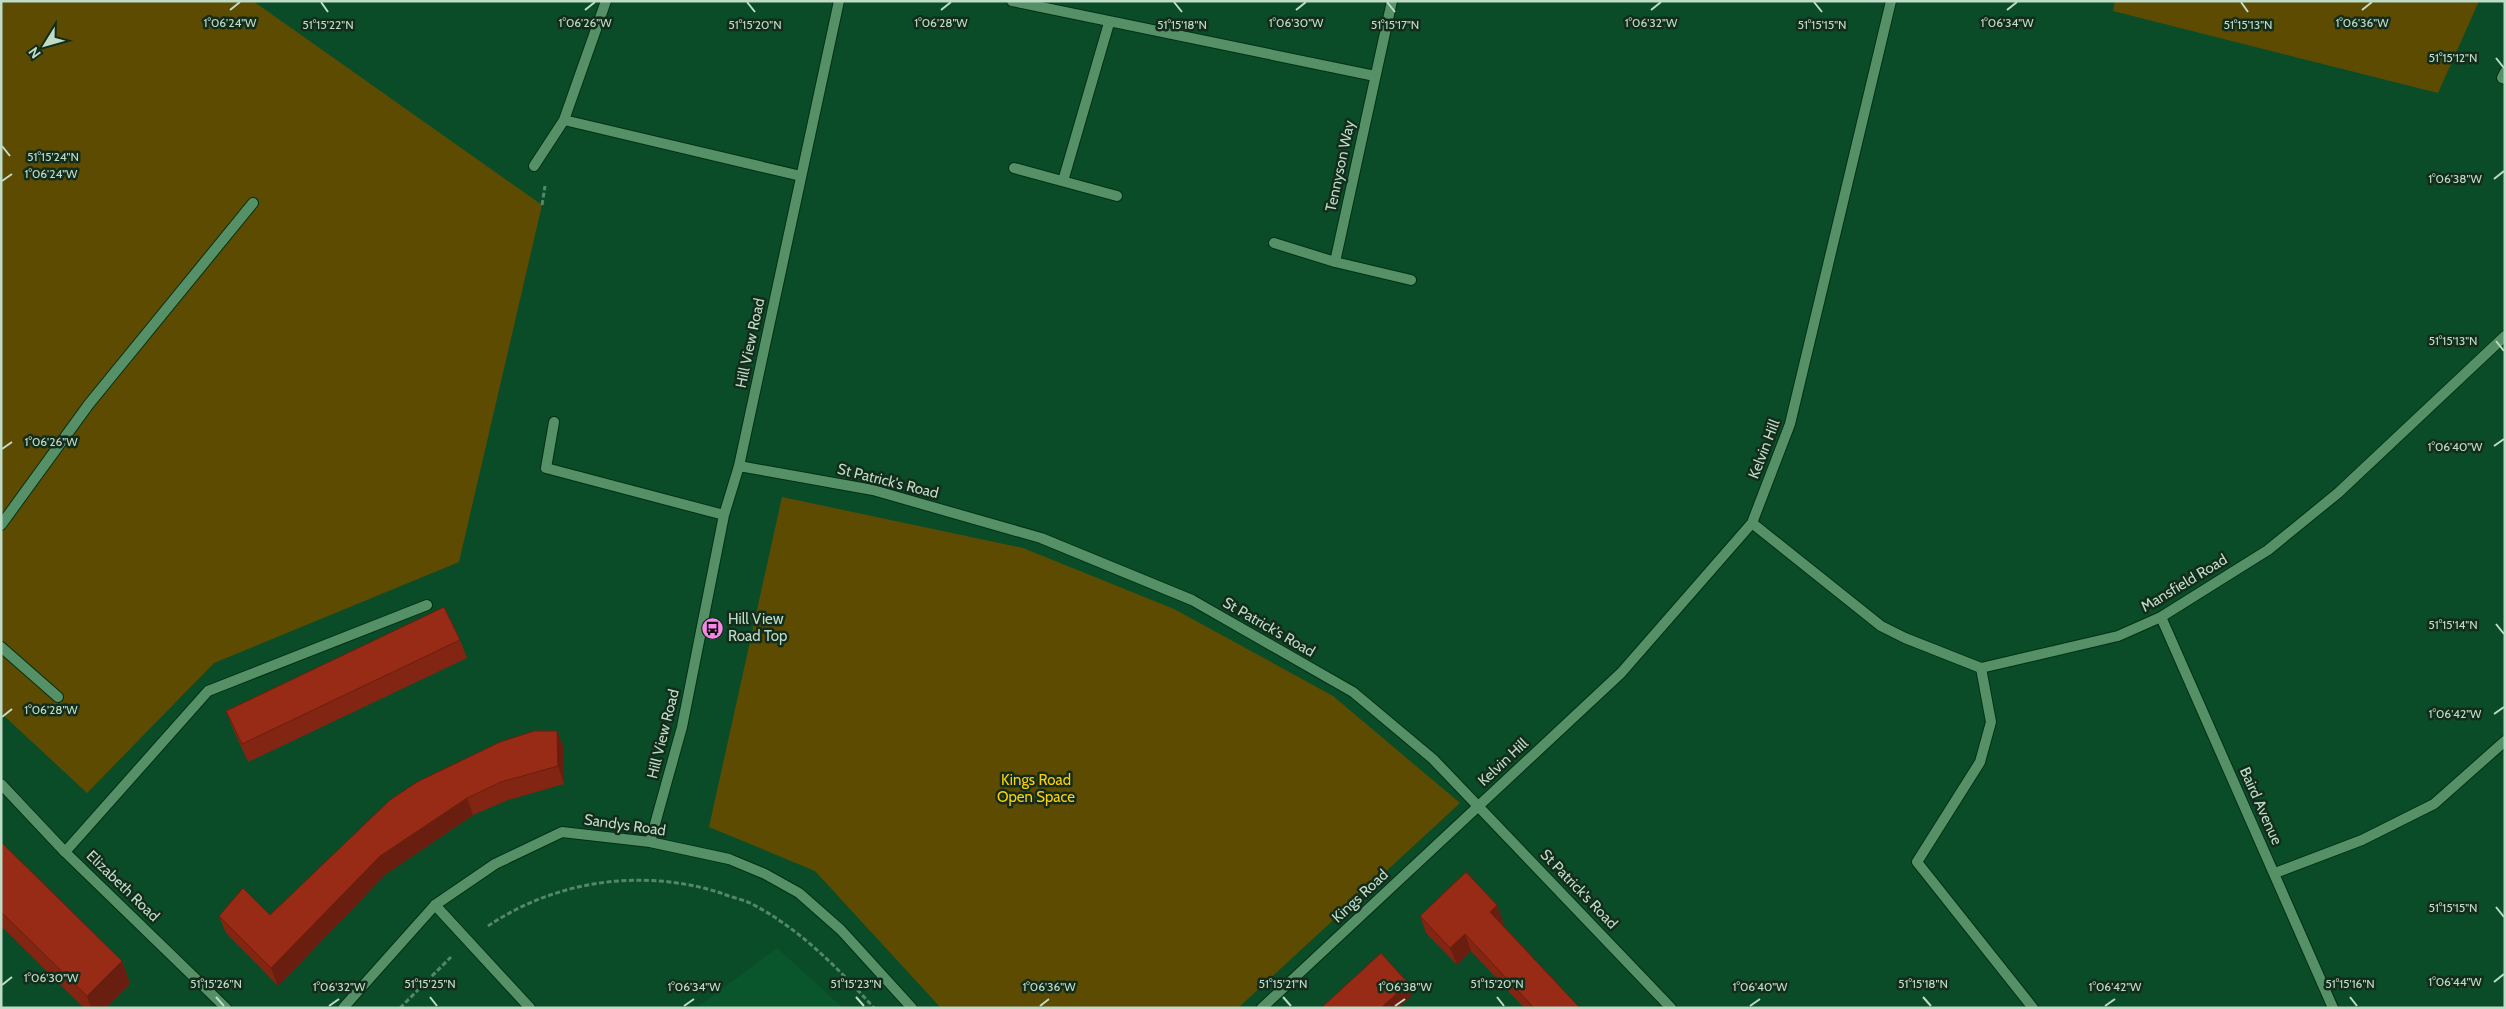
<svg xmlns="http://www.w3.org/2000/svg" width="2506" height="1009" font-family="Cabin,sans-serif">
<rect width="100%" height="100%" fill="#0b4c28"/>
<path fill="#09562c" d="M777,948L843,1008H696Z"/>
<path fill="#5d4b02" d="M1,1H253L542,205L459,562L214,663L87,793L1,713Z
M2115,1H2479L2438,93L2113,11Z
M782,497L1023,548L1174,609L1333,696L1460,803L1238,1008H941L815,871L709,827Z"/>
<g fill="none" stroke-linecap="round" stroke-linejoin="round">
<defs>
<path id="service" d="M2505,72L2502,78L2505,79
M1,525L89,404L253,203
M1,647L58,697
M1981,668L1991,722L1980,762L1917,862L2033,1008
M65,852L208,691L427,605
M2275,873L2362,840L2434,804L2505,741
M435,905L530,1008"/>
<path id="minor" d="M1012,1L1375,76
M564,120L801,176
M534,166L564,120L606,1
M1014,168L1117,196
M1063,181L1109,23
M1274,243L1335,262L1411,280
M1335,262L1392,1
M554,422L546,468L724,515
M739,466L873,490L1041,538L1192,600L1353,692L1433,759L1671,1008
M1752,523L1881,626L1905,638L1981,668L2118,636L2161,617L2268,550L2338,493L2505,336
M2161,617L2333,1008
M1,784L65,852L226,1008
M650,842L682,727L724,515L739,466L839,1
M343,1008L435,905L495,864L562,832L650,842L729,859L765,874L799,893L841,930L912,1008
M1262,1008L1621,673L1752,523L1790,424L1891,1"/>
</defs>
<use href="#service" stroke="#003014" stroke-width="12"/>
<use href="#minor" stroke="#003014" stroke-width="12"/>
<path stroke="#548769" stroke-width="3" stroke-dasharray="5 2.5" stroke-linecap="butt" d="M542,205L545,186
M488,926C556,880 643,868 721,893C730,897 741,899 750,903C798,927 838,968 874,1008
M400,1008L451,957"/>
<use href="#service" stroke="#559067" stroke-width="10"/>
<use href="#minor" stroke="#559067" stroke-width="10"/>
</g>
<path fill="#832513" d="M460,640L467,658L248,762L233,729L226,711Z
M557,731L564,749V784L508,800L473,815L386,874L278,986L226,933L219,916L270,915Z
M1,842L122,961L130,984L106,1008H84L1,926Z
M1497,905L1503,922L1502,924L1580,1008H1524L1471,951L1457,965L1426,933L1420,916Z"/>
<path fill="#6a1e0f" d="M557,731L564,749V784L558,766Z
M467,798L473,815L386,874L278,986L271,968L380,856Z
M1497,905L1503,922L1496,929L1490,912Z
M1465,934L1471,951L1457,965L1450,948Z
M122,961L130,984L106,1008H91L87,996Z
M1408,983L1412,995L1399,1008H1381Z"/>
<path fill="#982b16" stroke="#6a1e0f" d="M444,607L460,640L242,744L226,711Z
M534,731H557L558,766L501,782L467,798L380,856L271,968L219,916L243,888L270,915L390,800L417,782L500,742Z
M1,842L122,961L87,996L1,912Z
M1466,872L1497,905L1490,912L1579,1007L1578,1008H1534L1465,934L1450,948L1420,916Z
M1381,953L1408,983L1381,1008H1321Z"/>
<path fill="none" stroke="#bedcc6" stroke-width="2" d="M321,2L328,12M747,2L755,12M1174,2L1182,12M1387,2L1395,12M1814,2L1822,12M2241,2L2248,12M230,10L240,2M585,10L595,2M941,10L951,2M1296,10L1306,2M1651,10L1661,2M2007,10L2017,2M2362,10L2372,2M2496,58L2504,68M2,146L10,156M2494,179L2504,171M2,181L12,174M2496,341L2504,351M2494,446L2504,439M2,449L12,442M2496,624L2504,634M2494,714L2504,707M2,717L12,709M2496,907L2504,917M2494,982L2504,974M2,985L12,977M216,997L224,1006M430,997L437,1006M856,997L864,1006M1283,997L1291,1006M1497,997L1504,1006M1923,997L1931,1006M2350,997L2357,1006M329,1006L339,999M684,1006L694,999M1040,1006L1049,999M1395,1006L1405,999M1750,1006L1760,999M2105,1006L2115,999"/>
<defs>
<symbol id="bus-disc" viewBox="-11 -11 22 22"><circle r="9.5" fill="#f987e8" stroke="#142c1c"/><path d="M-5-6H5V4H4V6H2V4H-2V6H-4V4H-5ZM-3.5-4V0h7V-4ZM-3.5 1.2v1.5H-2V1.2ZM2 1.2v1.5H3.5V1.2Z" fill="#111"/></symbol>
</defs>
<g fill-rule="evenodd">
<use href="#bus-disc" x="700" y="616" width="25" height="25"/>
</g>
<g text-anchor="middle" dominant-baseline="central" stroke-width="5" stroke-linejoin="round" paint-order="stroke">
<g font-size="15" fill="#bedcc6" stroke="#142c1c">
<text transform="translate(1340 166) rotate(-78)">Tennyson Way</text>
<text transform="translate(750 343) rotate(-78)">Hill View Road</text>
<text transform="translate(1764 449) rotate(-69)">Kelvin Hill</text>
<text transform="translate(888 481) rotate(14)">St Patrick's Road</text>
<text transform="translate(2184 583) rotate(-31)">Mansfield Road</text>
<text transform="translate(1269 627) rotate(30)">St Patrick's Road</text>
<text transform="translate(663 734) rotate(-76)">Hill View Road</text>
<text transform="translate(1503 762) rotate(-43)">Kelvin Hill</text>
<text transform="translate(2261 806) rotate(66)">Baird Avenue</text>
<text transform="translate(625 825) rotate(8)">Sandys Road</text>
<text transform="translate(123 886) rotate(44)">Elizabeth Road</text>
<text transform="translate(1579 889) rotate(46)">St Patrick's Road</text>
<text transform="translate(1360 896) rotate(-43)">Kings Road</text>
</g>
<g font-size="15" fill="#bedcc6" stroke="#142c1c" text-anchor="start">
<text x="728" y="619">Hill View<tspan x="728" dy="17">Road Top</tspan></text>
</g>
<g font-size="15" fill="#fed106" stroke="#142c1c">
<text x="1036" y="780">Kings Road<tspan x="1036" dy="17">Open Space</tspan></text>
</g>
</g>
<g font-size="12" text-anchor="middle" fill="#bedcc6" stroke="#142c1c" stroke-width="5" stroke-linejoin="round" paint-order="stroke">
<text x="230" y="27">1°06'24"W</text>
<text x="585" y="27">1°06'26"W</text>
<text x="941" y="27">1°06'28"W</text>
<text x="1296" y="27">1°06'30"W</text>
<text x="1651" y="27">1°06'32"W</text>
<text x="2007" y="27">1°06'34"W</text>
<text x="2362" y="27">1°06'36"W</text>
<text x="328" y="29">51°15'22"N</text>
<text x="755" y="29">51°15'20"N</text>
<text x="1182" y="29">51°15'18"N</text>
<text x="1395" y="29">51°15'17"N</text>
<text x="1822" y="29">51°15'15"N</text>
<text x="2248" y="29">51°15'13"N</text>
<text x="2453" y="62">51°15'12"N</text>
<text x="53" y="161">51°15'24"N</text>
<text x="51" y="178">1°06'24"W</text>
<text x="2455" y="183">1°06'38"W</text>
<text x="2453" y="345">51°15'13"N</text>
<text x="51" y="446">1°06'26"W</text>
<text x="2455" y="451">1°06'40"W</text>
<text x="2453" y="629">51°15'14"N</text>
<text x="51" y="714">1°06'28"W</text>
<text x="2455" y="718">1°06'42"W</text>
<text x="2453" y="912">51°15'15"N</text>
<text x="51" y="982">1°06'30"W</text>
<text x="2455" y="986">1°06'44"W</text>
<text x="216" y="988">51°15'26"N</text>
<text x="430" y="988">51°15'25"N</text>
<text x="856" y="988">51°15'23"N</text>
<text x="1283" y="988">51°15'21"N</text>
<text x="1497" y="988">51°15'20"N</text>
<text x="1923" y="988">51°15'18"N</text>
<text x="2350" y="988">51°15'16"N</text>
<text x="339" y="991">1°06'32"W</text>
<text x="694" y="991">1°06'34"W</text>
<text x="1049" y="991">1°06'36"W</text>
<text x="1405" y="991">1°06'38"W</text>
<text x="1760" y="991">1°06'40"W</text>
<text x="2115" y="991">1°06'42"W</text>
</g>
<rect width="2506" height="1009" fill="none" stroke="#bedcc6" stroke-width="5"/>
<g transform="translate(45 45) rotate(233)" stroke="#142c1c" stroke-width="4" paint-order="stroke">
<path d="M0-4L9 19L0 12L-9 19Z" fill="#bedcc6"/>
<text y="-8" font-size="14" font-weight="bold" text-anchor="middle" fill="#bedcc6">N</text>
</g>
</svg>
